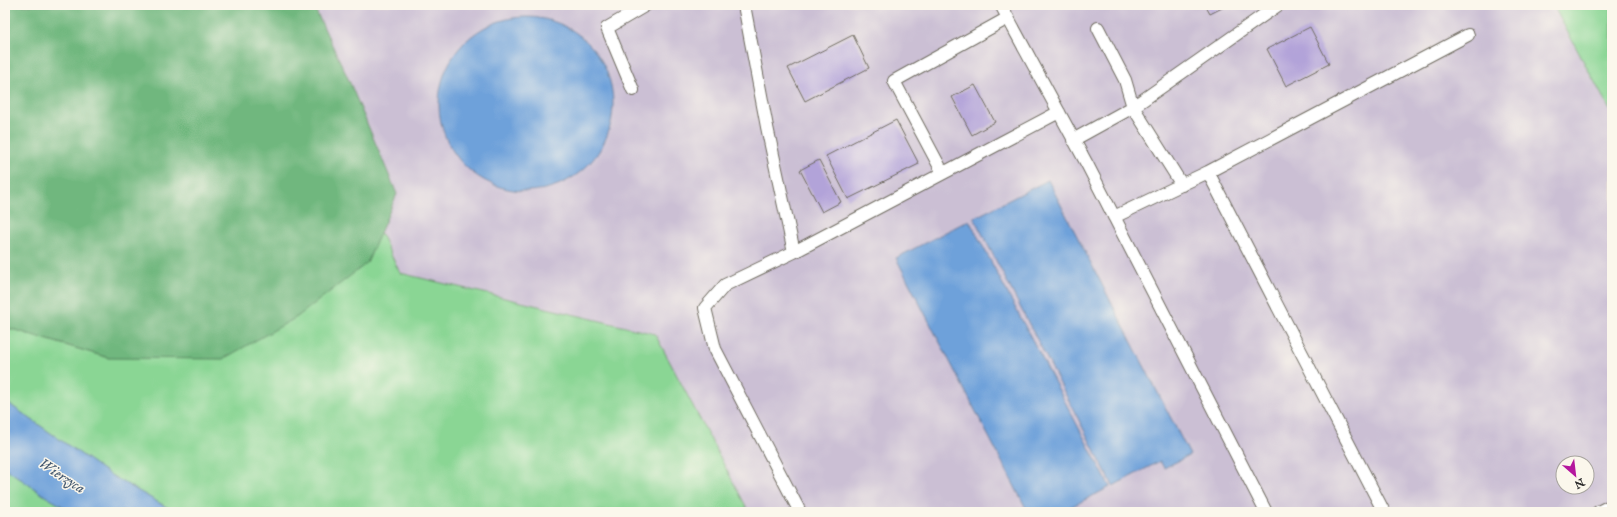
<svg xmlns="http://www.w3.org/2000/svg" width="1617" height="517" font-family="'IM FELL English',serif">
<rect width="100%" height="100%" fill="#fbf7ec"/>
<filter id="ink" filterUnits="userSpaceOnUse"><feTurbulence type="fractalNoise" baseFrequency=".025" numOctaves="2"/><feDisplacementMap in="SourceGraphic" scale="8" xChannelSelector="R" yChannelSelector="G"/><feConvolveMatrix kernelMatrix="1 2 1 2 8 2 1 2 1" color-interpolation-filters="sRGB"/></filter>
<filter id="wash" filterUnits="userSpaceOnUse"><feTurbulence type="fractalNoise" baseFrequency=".012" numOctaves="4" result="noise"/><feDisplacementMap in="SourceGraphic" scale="16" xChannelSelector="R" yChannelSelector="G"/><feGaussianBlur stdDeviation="0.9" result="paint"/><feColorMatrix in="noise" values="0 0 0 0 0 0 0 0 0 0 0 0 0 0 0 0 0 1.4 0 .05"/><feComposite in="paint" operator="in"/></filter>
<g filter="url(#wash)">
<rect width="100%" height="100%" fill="#ede2c2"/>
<path fill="#cbbfd4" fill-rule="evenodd" d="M308,5H1553L1612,114V512H749L655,334L400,273L295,56ZM1563,463H1587V487H1563Z"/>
<path fill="#8ad694" stroke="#5a8060" d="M1553,5H1612V114Z
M380,232L400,273L655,334L749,512H175L109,474L5,401V327L109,358L367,263Z
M5,468L45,496L72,512H5Z"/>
<path fill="#6fb77e" stroke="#4d7154" d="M5,5H313L347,76L397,194L367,263L297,317L223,359L109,358L5,327Z"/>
<path fill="#6ea1da" stroke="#4c6682" d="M439 104a87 87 0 1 1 174 0a87 87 0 1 1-174 0Z
M1048,180L1190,455L1164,468L1160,461L1113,486L974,218Z
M969,220L1110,487L1061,512H1028L896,258Z
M5,401L109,474L175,512H72L45,496L5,468Z"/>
<g id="blocks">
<path fill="#b2a3d9" d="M1205,5H1228L1210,14Z
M1310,27L1329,64L1286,86L1267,49Z
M853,35L869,68L805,101L788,68Z
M975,85L995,122L972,135L952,97Z
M896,120L919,164L848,199L826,156Z
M819,160L841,202L822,212L800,170Z"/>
</g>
</g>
<g filter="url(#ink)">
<use href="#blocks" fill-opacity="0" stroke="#6f6b60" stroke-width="1"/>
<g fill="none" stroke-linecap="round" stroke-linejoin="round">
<defs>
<path id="lane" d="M744,5L767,127L794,252
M1001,5L1088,166L1266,512
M1098,28L1125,80L1133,107L1182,185
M633,90L607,28L646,5
M1073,140L1133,107L1278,5
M1208,172L1384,512
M943,173L894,81L1008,18
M1114,217L1208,172L1468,35
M800,512L715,349L705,308L725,285L794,252L1059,112
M1598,512L1612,505"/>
</defs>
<use href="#lane" stroke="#6f6b60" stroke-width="14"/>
<use href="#lane" stroke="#fff" stroke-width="12"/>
</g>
</g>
<g text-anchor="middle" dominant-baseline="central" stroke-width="3" stroke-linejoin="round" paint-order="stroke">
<g font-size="15" font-style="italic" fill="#465a71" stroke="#fbf7ec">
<text transform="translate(62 476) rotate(33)">Wierzyca</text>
</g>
</g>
<rect width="1617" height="517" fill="none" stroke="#fbf7ec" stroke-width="20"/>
<g transform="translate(1575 475) rotate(152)"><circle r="19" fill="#fbf7ec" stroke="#a8a59f"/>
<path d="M0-3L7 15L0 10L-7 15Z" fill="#b5179e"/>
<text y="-6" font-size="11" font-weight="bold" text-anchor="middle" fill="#2b2b2b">N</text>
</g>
</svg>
